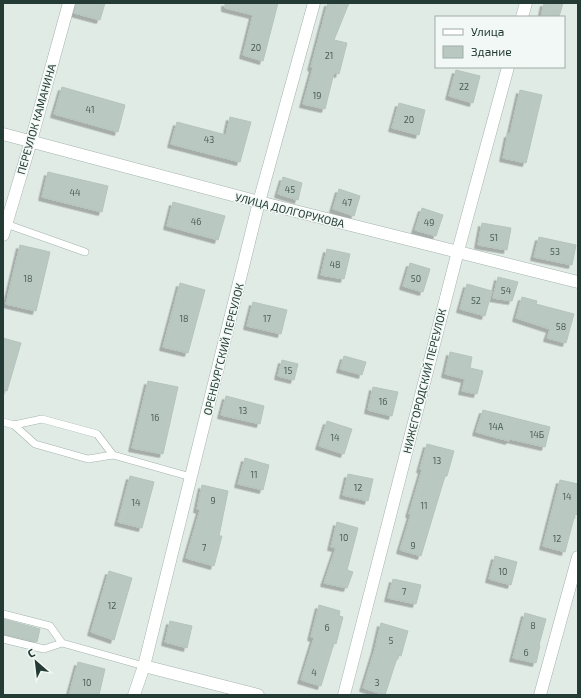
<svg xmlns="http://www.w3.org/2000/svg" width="581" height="698" font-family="'Exo 2',sans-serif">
<defs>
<filter id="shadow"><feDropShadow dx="-3.5" dy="3.5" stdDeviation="0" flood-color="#0004"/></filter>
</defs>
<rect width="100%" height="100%" fill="#e1ebe6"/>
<path fill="#bac8c2" stroke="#b4c4bd" filter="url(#shadow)" d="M76,3H105L100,20L74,13Z
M225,3H278L263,61L243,55L253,15L225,8Z
M328,3H349L334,40L347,43L339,74L334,73L325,109L303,104L313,68L311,67Z
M544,3H563L559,17H541Z
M456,70L480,76L473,103L449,96Z
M62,87L125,105L118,132L54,114Z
M520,90L542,95L526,163L503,158L508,134H510Z
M399,103L425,110L419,135L392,128Z
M230,117L251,122L240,162L171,144L177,122L226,135Z
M48,172L108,186L102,212L42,197Z
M283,177L302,183L298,200L278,194Z
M339,189L360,196L354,216L333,209Z
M173,202L225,216L218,240L167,226Z
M422,208L443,215L436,236L415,230Z
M482,223L511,228L507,250L478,245Z
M539,237L576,245L572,265L534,257Z
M20,245L50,252L36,311L6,304Z
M327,249L350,254L344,279L321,275Z
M410,263L430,269L423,292L403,286Z
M498,277L518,282L512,301L493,298Z
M180,283L205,290L188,353L163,347Z
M467,284L492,291L485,316L460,309Z
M522,297L537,301L536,304L574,314L566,343L547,338L550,329L516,318Z
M253,302L287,310L281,334L247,326Z
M3,338L21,343L7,391L3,390Z
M450,352L472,357L470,368L483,371L477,394L462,391L465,379L445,374Z
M344,356L366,362L362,375L340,369Z
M282,360L298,364L294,380L278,376Z
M148,381L178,387L163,454L132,448Z
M373,387L398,392L392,416L368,410Z
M226,396L264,406L260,424L221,415Z
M483,410L550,427L545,447L510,439L509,441L476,432Z
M327,421L352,429L344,454L319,446Z
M427,444L454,451L447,476H445L421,556L400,550L411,514H409L422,470L420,469Z
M245,458L269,465L263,490L238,484Z
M348,474L373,479L368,501L343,495Z
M130,476L154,482L142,528L118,522Z
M560,480L578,484V515L575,514L565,552L543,546Z
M202,485L228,491L219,536H222L214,566L186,558L200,510L197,509Z
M337,522L358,528L347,570L353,572L347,588L324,583L336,548L331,547Z
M495,556L517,562L511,585L489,579Z
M109,571L132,578L114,640L91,632Z
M393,579L421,585L416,604L388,598Z
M319,605L340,611L339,616L343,617L336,644L334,643L321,686L301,680L314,638L311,637Z
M525,613L546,619L539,645L540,646L536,663L513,658Z
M3,619L40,629L37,642L3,634Z
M170,621L192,626L187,648L165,642Z
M381,623L408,631L401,656L398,655L385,695L363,688L375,649Z
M78,662L105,669L99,695H69Z"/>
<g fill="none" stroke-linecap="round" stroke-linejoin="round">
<defs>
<path id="lane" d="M6,224L85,252
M3,422L14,425L42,419L97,434L113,455L191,477
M14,425L35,444L88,459L113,455
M3,614L50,626L62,643L144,666
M3,639L44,649L62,643"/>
<path id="street" d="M522,17L526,3
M3,134L259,202L578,282
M3,235L31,141L69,3
M144,666L258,695
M134,695L144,666L259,202L314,3
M344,695L458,251L508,67
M540,695L578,557"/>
</defs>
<use href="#lane" stroke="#a4b3ad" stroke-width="8"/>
<use href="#street" stroke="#a4b3ad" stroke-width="13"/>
<use href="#lane" stroke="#fff" stroke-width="7"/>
<use href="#street" stroke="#fff" stroke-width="12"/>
</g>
<g text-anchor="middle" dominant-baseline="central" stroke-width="3" stroke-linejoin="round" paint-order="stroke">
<g font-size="9" fill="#495e58">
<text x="256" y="47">20</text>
<text x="329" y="55">21</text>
<text x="464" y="86">22</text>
<text x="317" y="95">19</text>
<text x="90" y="109">41</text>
<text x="409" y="119">20</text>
<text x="209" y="139">43</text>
<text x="290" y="189">45</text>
<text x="75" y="192">44</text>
<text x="347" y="202">47</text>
<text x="196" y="221">46</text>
<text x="429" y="222">49</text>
<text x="494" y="237">51</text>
<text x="555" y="251">53</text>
<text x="335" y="264">48</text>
<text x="28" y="278">18</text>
<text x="416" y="278">50</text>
<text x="506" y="290">54</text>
<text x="476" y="300">52</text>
<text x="184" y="318">18</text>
<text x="267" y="318">17</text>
<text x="561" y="326">58</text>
<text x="288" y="370">15</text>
<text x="383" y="401">16</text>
<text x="243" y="410">13</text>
<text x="155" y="417">16</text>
<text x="496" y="426">14А</text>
<text x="537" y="434">14Б</text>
<text x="335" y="437">14</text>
<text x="437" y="460">13</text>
<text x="254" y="474">11</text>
<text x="358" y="487">12</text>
<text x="567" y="496">14</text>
<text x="213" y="500">9</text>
<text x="136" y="502">14</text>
<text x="424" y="505">11</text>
<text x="344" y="537">10</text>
<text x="557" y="538">12</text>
<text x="413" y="545">9</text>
<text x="204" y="547">7</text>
<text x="503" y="571">10</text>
<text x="404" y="591">7</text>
<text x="112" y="605">12</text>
<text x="533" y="625">8</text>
<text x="327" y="627">6</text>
<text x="391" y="640">5</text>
<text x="526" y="652">6</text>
<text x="314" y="672">4</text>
<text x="87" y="682">10</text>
<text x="377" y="682">3</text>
</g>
<g font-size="11" fill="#233b34" stroke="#f2f8f5">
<text transform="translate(36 119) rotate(-74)">ПЕРЕУЛОК КАМАНИНА</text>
<text transform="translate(290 210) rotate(14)">УЛИЦА ДОЛГОРУКОВА</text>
<text transform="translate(223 349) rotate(-76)">ОРЕНБУРГСКИЙ ПЕРЕУЛОК</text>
<text transform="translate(424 381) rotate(-76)">НИЖЕГОРОДСКИЙ ПЕРЕУЛОК</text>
</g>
</g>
<rect width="581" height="698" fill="none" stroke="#233b34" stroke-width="8"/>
<rect x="435" y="16" width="130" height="52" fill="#f2f8f5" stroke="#9faca8"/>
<rect x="443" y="29" width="20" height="6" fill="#ffffff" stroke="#9faca8"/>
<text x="471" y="36" font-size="12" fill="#233b34">Улица</text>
<rect x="443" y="46" width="20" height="12" fill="#bac8c2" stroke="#9faca8"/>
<text x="471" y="56" font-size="12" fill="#233b34">Здание</text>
<g transform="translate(36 662) rotate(332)" stroke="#f2f8f5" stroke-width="3" paint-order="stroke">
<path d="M0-3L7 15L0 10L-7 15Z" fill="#233b34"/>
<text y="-6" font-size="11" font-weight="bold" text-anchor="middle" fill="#233b34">С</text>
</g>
</svg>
